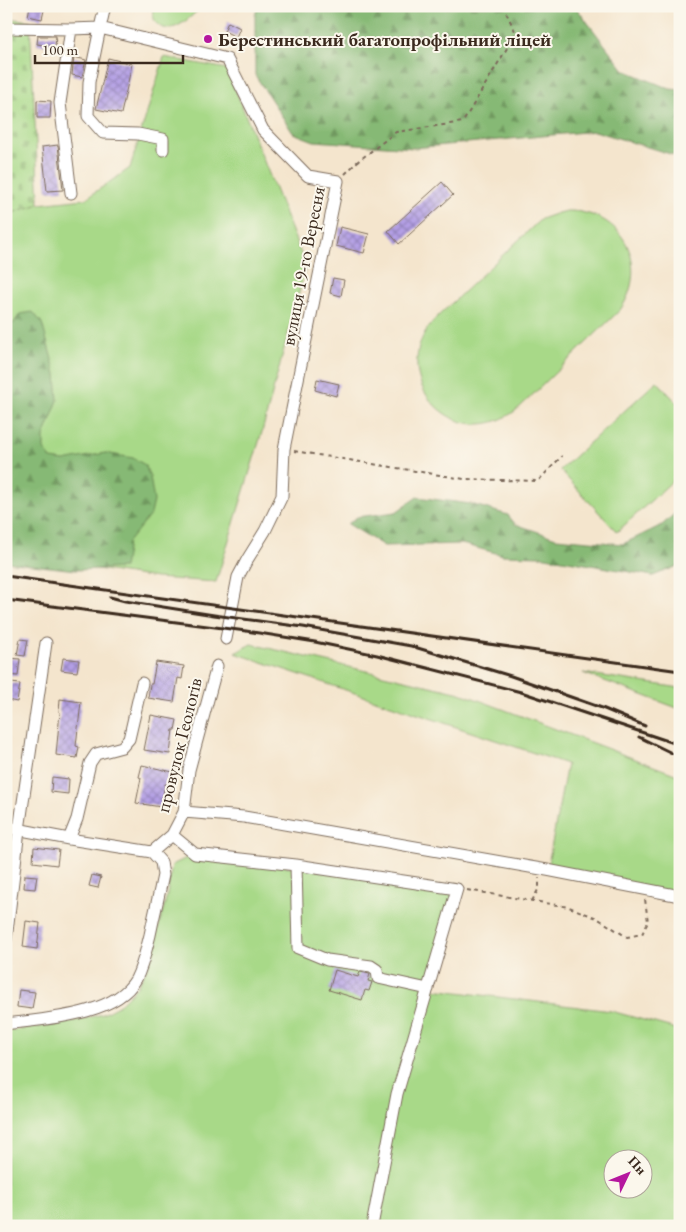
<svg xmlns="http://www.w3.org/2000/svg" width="686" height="1232" font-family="'EB Garamond',serif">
<defs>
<pattern id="forest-firs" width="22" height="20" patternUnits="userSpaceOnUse" patternTransform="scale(1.25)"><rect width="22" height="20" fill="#86b974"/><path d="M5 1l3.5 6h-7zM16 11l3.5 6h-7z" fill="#6f975f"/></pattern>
<pattern id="cemetery-stones" width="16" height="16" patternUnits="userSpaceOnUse" patternTransform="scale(1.25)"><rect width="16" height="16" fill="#a8d988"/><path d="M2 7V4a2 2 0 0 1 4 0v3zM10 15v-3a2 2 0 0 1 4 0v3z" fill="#92ba75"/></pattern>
<pattern id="building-cross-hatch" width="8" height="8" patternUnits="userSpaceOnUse" patternTransform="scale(1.25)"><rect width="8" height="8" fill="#b39fe5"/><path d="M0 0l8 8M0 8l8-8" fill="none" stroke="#9382b9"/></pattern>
</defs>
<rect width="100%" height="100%" fill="#fbf7ec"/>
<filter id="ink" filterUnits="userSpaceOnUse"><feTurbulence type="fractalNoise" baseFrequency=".02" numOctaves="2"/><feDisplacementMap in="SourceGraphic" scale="10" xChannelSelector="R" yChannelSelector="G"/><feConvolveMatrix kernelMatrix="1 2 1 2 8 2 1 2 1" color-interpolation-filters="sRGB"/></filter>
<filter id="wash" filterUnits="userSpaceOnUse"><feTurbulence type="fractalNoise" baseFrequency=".0096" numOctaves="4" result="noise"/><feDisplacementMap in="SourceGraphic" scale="20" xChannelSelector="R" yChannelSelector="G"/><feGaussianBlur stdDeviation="1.12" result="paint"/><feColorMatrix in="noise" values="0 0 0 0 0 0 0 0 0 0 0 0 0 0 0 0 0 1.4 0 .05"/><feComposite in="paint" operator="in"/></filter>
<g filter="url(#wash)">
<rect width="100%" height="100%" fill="#f4e5cd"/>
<path fill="#a8d988" stroke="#728253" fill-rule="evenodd" d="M153,6H203C192,15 173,37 158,25C153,20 152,13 153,6Z
M164,57L227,69L306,266L262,432L216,582L156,578L6,555V215L39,204L85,199L130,168Z
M566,211C572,211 579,211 585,213C631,223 646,273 620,310L520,407C459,460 381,378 435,319L541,219L558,213Z
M657,381L680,406V474L617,532L560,470Z
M251,644L460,693L680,776V896L547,870L567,764L235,653Z
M583,673L680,688V709Z
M195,854L457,889L433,989L611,1011L680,1030V1226H6V1031L62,1024L103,1014L118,1006L137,987L149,964L167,895L172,865ZM614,1160H644V1190H614Z"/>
<path fill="url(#forest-firs)" stroke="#607249" d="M258,6H575L624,70L670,89L680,90V157L595,131L414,148L314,141L293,133L255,75V16Z
M33,312L42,323L56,374L58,400L44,437V449L51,459L64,461L105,453L133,458L145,465L150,477L154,501L151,514L128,542L124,568L76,570L6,562V316L13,324L20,314Z
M417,497L471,504L508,515L515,524L556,538L623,544L662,525L680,509V565L653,576L540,556L503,555L462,544L384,546L348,524L357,517L396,512Z"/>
<path fill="url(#cemetery-stones)" stroke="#728253" d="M6,18L30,21L39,204L6,215Z"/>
<g id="blocks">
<path fill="url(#building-cross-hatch)" d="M30,6H45L42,19L28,16Z
M228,22L240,28L236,37L224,31Z
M38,36H56L55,47L37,44Z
M74,57L86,60L82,77L72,75Z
M108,58L132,64L121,114L96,109Z
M37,100L51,101L50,118H37Z
M58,145L63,190L47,191L42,147Z
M442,182L453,195L399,244L388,231Z
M340,227L369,234L364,253L336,246Z
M333,278L344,280L341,296L330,293Z
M317,379L339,384L336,396L315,390Z
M20,639L28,640L25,656L17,655Z
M9,658L20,659L18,676L7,675Z
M63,658L79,660L77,672L61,670Z
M156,662L184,666L182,679L178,678L174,702L148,698L150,684H152Z
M11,683L20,684L17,702L7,700Z
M60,699L81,702L76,746L79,747L77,758L56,755L60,712H59Z
M151,715L177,720L175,730H173L170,754L144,750Z
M142,765L173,772L170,785L165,784L161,807L136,803L141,778L139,777Z
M52,777L69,779L68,794L51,792Z
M34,847L59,850L57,865L33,862Z
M25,875L37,876L35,889L24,888Z
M92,875L101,877L98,888L89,886Z
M26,921L40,923L37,949L23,947Z
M335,970L358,977L360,972L370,974L368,981L372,982L369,991L365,990L362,1000L329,990Z
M19,990L35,992L32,1009L17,1007Z"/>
</g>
</g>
<g filter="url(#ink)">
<use href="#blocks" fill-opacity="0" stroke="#7c6b5b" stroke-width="1"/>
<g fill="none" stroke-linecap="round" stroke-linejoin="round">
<defs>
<path id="minor" d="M105,6L100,28L227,59L263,130L308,176L338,181L284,449L282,496L265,531L247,560L238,577L226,639
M6,28L71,29
M71,193L60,103L71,29L100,28L89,82L88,116L103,133L138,134L163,139V150
M184,812L244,817L547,870L680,896
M6,827L69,839L152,852
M172,835L195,854L296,865L457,889L397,1094L372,1226
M69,839L77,819L90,763L96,754L122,747L129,739L142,683
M152,852L172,835L184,812L189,770L217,666
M296,865L298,948L327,960L371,966L377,970L378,978L428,989
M6,940L19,830L46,643
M6,1024C44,1019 115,1016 136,979C143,965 146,950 150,935C154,915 159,895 163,875L161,862L152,852"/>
</defs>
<use href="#minor" stroke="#7c6b5b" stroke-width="13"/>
<path stroke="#7c6b5b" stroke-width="2" stroke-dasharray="4 4" stroke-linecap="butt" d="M345,174L357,162L396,132L463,122L516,33L503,6
M294,451L464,479L538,481L562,456
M467,890L569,907L597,918L627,937L642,934L648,922L645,899
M532,901L539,888V878"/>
<use href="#minor" stroke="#fff" stroke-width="11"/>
<path stroke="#3b2a1e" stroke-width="3" d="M6,576L680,671
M110,597L125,601L214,615L303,627L411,646L511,676L602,708L645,726
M6,600L246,631L315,642L377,655L521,692L680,745
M639,737L680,757"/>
</g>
</g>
<circle fill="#b5179e" stroke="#fbf7ec" stroke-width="2" cx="208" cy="39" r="5"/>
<g text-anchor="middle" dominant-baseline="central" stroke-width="4" stroke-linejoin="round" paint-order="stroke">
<g font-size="19" font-weight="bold" fill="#3b2a1e" stroke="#fbf7ec" text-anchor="start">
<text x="218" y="39">Берестинський багатопрофільний ліцей</text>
</g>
<g font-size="19" fill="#3b2a1e" stroke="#fbf7ec">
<text transform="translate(303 266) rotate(-79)">вулиця 19-го Вересня</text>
<text transform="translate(179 745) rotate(-76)">провулок Геологів</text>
</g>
</g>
<rect width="686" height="1232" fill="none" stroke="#fbf7ec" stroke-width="25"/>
<g transform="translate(628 1174) rotate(47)"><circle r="24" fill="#fbf7ec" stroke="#aea59a"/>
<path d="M0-4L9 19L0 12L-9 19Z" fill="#b5179e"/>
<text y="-8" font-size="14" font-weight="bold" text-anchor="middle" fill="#3b2a1e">Пн</text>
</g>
<path d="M35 55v8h148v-8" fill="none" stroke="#3b2a1e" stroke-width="2.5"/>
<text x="42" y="55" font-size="15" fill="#3b2a1e" stroke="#fbf7ec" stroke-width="4" paint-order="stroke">100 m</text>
</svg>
